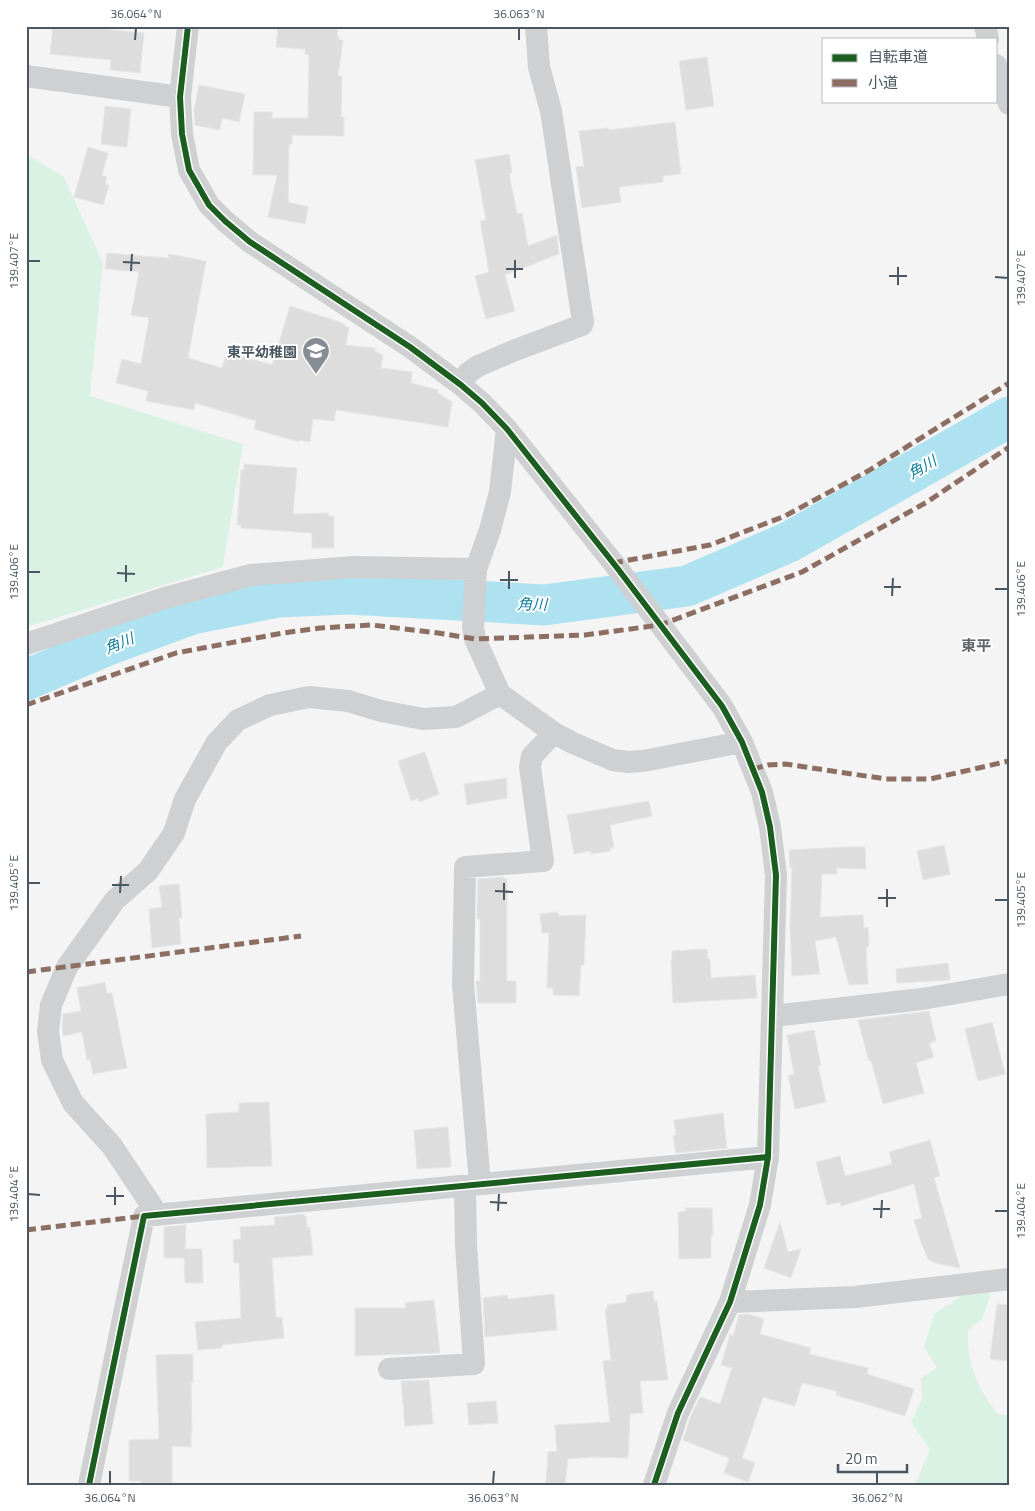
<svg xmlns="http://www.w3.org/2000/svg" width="1035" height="1511" font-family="'Titillium Web','Noto Sans JP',sans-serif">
<rect width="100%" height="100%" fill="#f4f4f4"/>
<path fill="#d9f2e3" d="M26,154L64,177L103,263L90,396L243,444L223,567L26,627Z
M987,1287L990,1296L982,1319L968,1330C966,1363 978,1389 998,1414L1009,1415V1485H915L930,1449L911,1422L922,1399L921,1378L937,1368L924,1347L934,1314L966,1293Z"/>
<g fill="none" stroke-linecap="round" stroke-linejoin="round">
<path stroke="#aee2f0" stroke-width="41" d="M26,680L108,645L192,614L278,597L348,594L544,605L687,586L789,542L1009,417"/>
</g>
<path fill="#ddddde" stroke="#e5e6e7" d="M53,26H101V29L144,33L140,73L110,70L111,60L50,54Z
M278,26H338L337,36H339V40H343L338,76H342L341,117H344V136L292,135V144H289L288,202L308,207L305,224L268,217L277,175H253L254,112H272V118H308L309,55L305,54V49L276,47Z
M707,57L714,106L686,110L679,61Z
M199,85L245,94L239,122L222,118L220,130L195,125L194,110Z
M105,106L131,109L127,147L101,144Z
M675,122L681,174L663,176V182L619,187L621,202L582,208L576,167L584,166L579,131L608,128L609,130Z
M88,147L108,153L102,175L107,177L105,184L109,185L103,205L74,197Z
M509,154L512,173H509L517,214L522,213L528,246L557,235L559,254L505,275L515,311L486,319L475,276L489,272L480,221L486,220L475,160Z
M107,253L168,258L169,254L206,261L188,358L222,368L227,352L272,365L290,306L340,322L349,328L346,345L375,348V351L383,355L381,368L412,372L411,383L438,390V393L452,402L448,427L336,410L334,421L313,419L310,442L299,440V442L254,429L256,421L195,403L194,410L146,401L148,391L116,383L122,359L141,364L149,318L131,315L139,272L105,269Z
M244,464L297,468L293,514L328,513L329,516H334V548H312V533L241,528V525H237L241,470H244Z
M425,752L439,794L419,802L418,798L411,801L398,761Z
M507,778V798L467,805L464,784Z
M649,801L652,816L610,825L614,848H610V851L591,854L590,851L574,854L567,815Z
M944,845L950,874L923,880L917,851Z
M845,847H865L866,869L837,868V874H822L820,917L863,915L864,928L868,927L869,947L866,948L868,984L849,985L836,937L815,941L820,974L792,976L790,927L792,868H790L789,850Z
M504,877V879H507V981H516V1003H478L476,981H480V919H477L478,879Z
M179,884L182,918H179L181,944L152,948L149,909L162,907L159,886Z
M558,912L559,916L586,915L584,965H581L579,996L553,995V988H547L549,933H542L540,914Z
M707,949L708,959H710L711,978L755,975L757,998L673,1003L671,960H672V951Z
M948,963L950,980L897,983L896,969Z
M105,982L107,993H112L127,1068L93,1074L90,1059L87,1060L82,1032L63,1036L62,1027L63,1014L81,1011L77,988Z
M929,1011L936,1041L929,1043L934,1057L916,1063L924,1093L883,1104L871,1060L869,1061L858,1020Z
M992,1022L1005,1074L978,1081L965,1029Z
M814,1030L821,1066H818L826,1102L795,1109L788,1076L794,1074L787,1035Z
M269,1102L272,1166L207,1168L206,1114L239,1112V1103Z
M723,1113L727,1148L676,1153L673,1136L676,1135L674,1120Z
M448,1127L451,1167L417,1169L414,1130Z
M930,1140L940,1176L934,1178L960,1268L935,1263L928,1259L921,1242L914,1220L922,1218L914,1184L841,1206L840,1202L827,1205L816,1162L840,1156L845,1176L889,1165L892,1163L889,1152Z
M685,1208H712L713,1235H711V1258L679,1259L678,1212L686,1211Z
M304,1214V1216H306L307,1228L310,1227L313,1255L272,1258L276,1318L282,1317L284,1338L222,1345V1348L198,1350L195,1322L241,1318L239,1263H234L233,1240L241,1239L240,1227L275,1225L274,1217Z
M780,1222L788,1252L801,1249L791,1278L764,1268Z
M186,1225L185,1249H202L203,1283H185L184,1258H164V1227Z
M653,1291L654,1301H657L668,1380L640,1381L643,1413L630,1414L628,1458L591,1457L568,1459L565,1485H546L548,1452L557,1451L555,1425L610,1422L603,1361L611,1360L605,1310H607V1305L627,1302L626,1295Z
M554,1294L557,1330L485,1337L483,1298L507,1295L508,1299Z
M434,1300L440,1353L355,1356V1308H406L405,1303Z
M997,1304L1009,1305V1361L990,1359Z
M748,1314L764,1319L760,1334L811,1348L809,1354L868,1368L867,1374L914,1389L905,1416L836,1395L837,1391L802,1383L795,1406L763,1397L742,1458L755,1463L748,1482L724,1473L729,1458L683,1440L690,1418L700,1397L720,1404L732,1368L721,1365L730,1334L733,1336L739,1315Z
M193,1354V1382L191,1383L192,1433H191V1447L172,1446V1485H141V1481H129V1440L159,1439L156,1355Z
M429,1380L433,1424L405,1426L401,1381Z
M496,1401L498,1423L469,1425L467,1403Z"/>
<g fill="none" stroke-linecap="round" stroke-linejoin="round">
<path stroke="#ced0d2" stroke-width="22" d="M188,26L180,97L182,134L189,170L209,205L225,221L250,242L410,347L461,385L482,403L507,429L618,569L722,706L742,742L762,792L770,827L776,875L768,1157L760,1205L730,1302L678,1413L654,1485
M985,26L988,39
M996,65L1009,104
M26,76L180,97
M461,385L468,373L478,366L513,351L582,325L583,322L551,111L539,67L536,26
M507,429L500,492L490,530L476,569L473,628L475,639L500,694L554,733L573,743L613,760L628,762L643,761L742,742
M26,644L165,598L251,575L353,567L476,569
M773,1016L922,999L1009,984
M480,1184L463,984L465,867L543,861L530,767L532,756L554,733
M158,1215L112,1146L73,1103L52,1060L48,1031L51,1005L67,967L115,900L148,871L174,833L185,799L217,742L238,720L270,705L309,697L348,701L381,711L423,719L456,717L500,694
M730,1302L855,1297L1009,1279
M389,1369L474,1364L466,1245L465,1186
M89,1485L144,1216L768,1157"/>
<path stroke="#8d6e63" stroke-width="5" stroke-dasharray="10 5" stroke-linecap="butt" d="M613,563L710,545L785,516L868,471L1009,383
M26,705L176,653L283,633L320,628L372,625L438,633L475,639L585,635L660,625L802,572L927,502L1009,447
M753,769L768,765L785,764L886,779H930L1009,761
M26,972L301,936
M26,1230L144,1216"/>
<defs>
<path id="cycleway" d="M188,26L180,97L182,134L189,170L209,205L225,221L250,242L410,347L461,385L482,403L507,429L618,569L722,706L742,742L762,792L770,827L776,875L768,1157L760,1205L730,1302L678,1413L654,1485
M89,1485L144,1216L768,1157"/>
</defs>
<use href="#cycleway" stroke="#fff" stroke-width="9"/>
<use href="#cycleway" stroke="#1b5e20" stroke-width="6"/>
</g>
<path fill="none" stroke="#4a5661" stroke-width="2" d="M135,40L136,28M519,40V28M28,261H40M123,262L140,263M506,269H523M131,271L132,254M889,276H907M995,277L1008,278M515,278V260M898,285V267M28,572H40M117,573L135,574M500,580H518M126,582V565M884,587H901M509,589V571M995,589H1008M892,596L893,578M28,883H40M112,885H129M495,891L513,892M120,893L121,876M878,898H896M504,900V883M995,900H1008M887,907V889M28,1194L40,1195M106,1196H124M490,1202L507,1203M115,1205V1187M873,1209H890M498,1211L499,1194M995,1211H1008M881,1218L882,1200M110,1484V1471M493,1484L494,1471M877,1484V1471"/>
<defs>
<symbol id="school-pin" viewBox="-11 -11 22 30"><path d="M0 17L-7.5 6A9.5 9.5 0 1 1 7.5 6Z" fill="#868d94" stroke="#fff"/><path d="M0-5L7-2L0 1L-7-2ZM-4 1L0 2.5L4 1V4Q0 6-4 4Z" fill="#fff"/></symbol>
</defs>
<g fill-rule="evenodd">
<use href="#school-pin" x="300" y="335" width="32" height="43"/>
</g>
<g text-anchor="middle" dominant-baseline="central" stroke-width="4" stroke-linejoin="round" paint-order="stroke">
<g font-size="14" font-weight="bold" fill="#4a5661" stroke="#fff" text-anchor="end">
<text x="297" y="351">東平幼稚園</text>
</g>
<g font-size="15" font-style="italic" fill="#0c7c9b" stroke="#fff">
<text transform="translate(922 467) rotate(-30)">角川</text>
<text transform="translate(532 604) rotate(1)">角川</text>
<text transform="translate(119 643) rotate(-22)">角川</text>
</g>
<g font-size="15" font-weight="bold" fill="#5f6368" stroke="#fff">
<text x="976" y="645">東平</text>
</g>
</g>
<rect width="1035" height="1511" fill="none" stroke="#ffffff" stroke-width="55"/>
<rect x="822" y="38" width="175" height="65" fill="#ffffff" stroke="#b7bbc0"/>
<rect x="832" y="54" width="25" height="8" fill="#1b5e20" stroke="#b7bbc0"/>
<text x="868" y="62" font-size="15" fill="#4a5661">自転車道</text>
<rect x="832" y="79" width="25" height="8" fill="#8d6e63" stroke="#b7bbc0"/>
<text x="868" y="88" font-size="15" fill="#4a5661">小道</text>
<path d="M838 1464v8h69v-8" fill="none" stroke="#4a5661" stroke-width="2.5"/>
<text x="845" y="1464" font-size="15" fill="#4a5661" stroke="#ffffff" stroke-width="4" paint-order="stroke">20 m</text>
<rect x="28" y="28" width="980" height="1456" fill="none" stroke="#4a5661" stroke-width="2"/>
<g font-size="12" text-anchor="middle" fill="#4a5661">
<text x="136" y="18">36.064°N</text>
<text x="519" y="18">36.063°N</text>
<text transform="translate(14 261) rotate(-90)" y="4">139.407°E</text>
<text transform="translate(1021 278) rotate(-90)" y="4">139.407°E</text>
<text transform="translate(14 572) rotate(-90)" y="4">139.406°E</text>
<text transform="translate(1021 589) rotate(-90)" y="4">139.406°E</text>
<text transform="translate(14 883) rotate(-90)" y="4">139.405°E</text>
<text transform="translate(1021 900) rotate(-90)" y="4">139.405°E</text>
<text transform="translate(14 1194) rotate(-90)" y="4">139.404°E</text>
<text transform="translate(1021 1211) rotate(-90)" y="4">139.404°E</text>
<text x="110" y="1502">36.064°N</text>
<text x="493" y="1502">36.063°N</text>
<text x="877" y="1502">36.062°N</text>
</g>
</svg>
